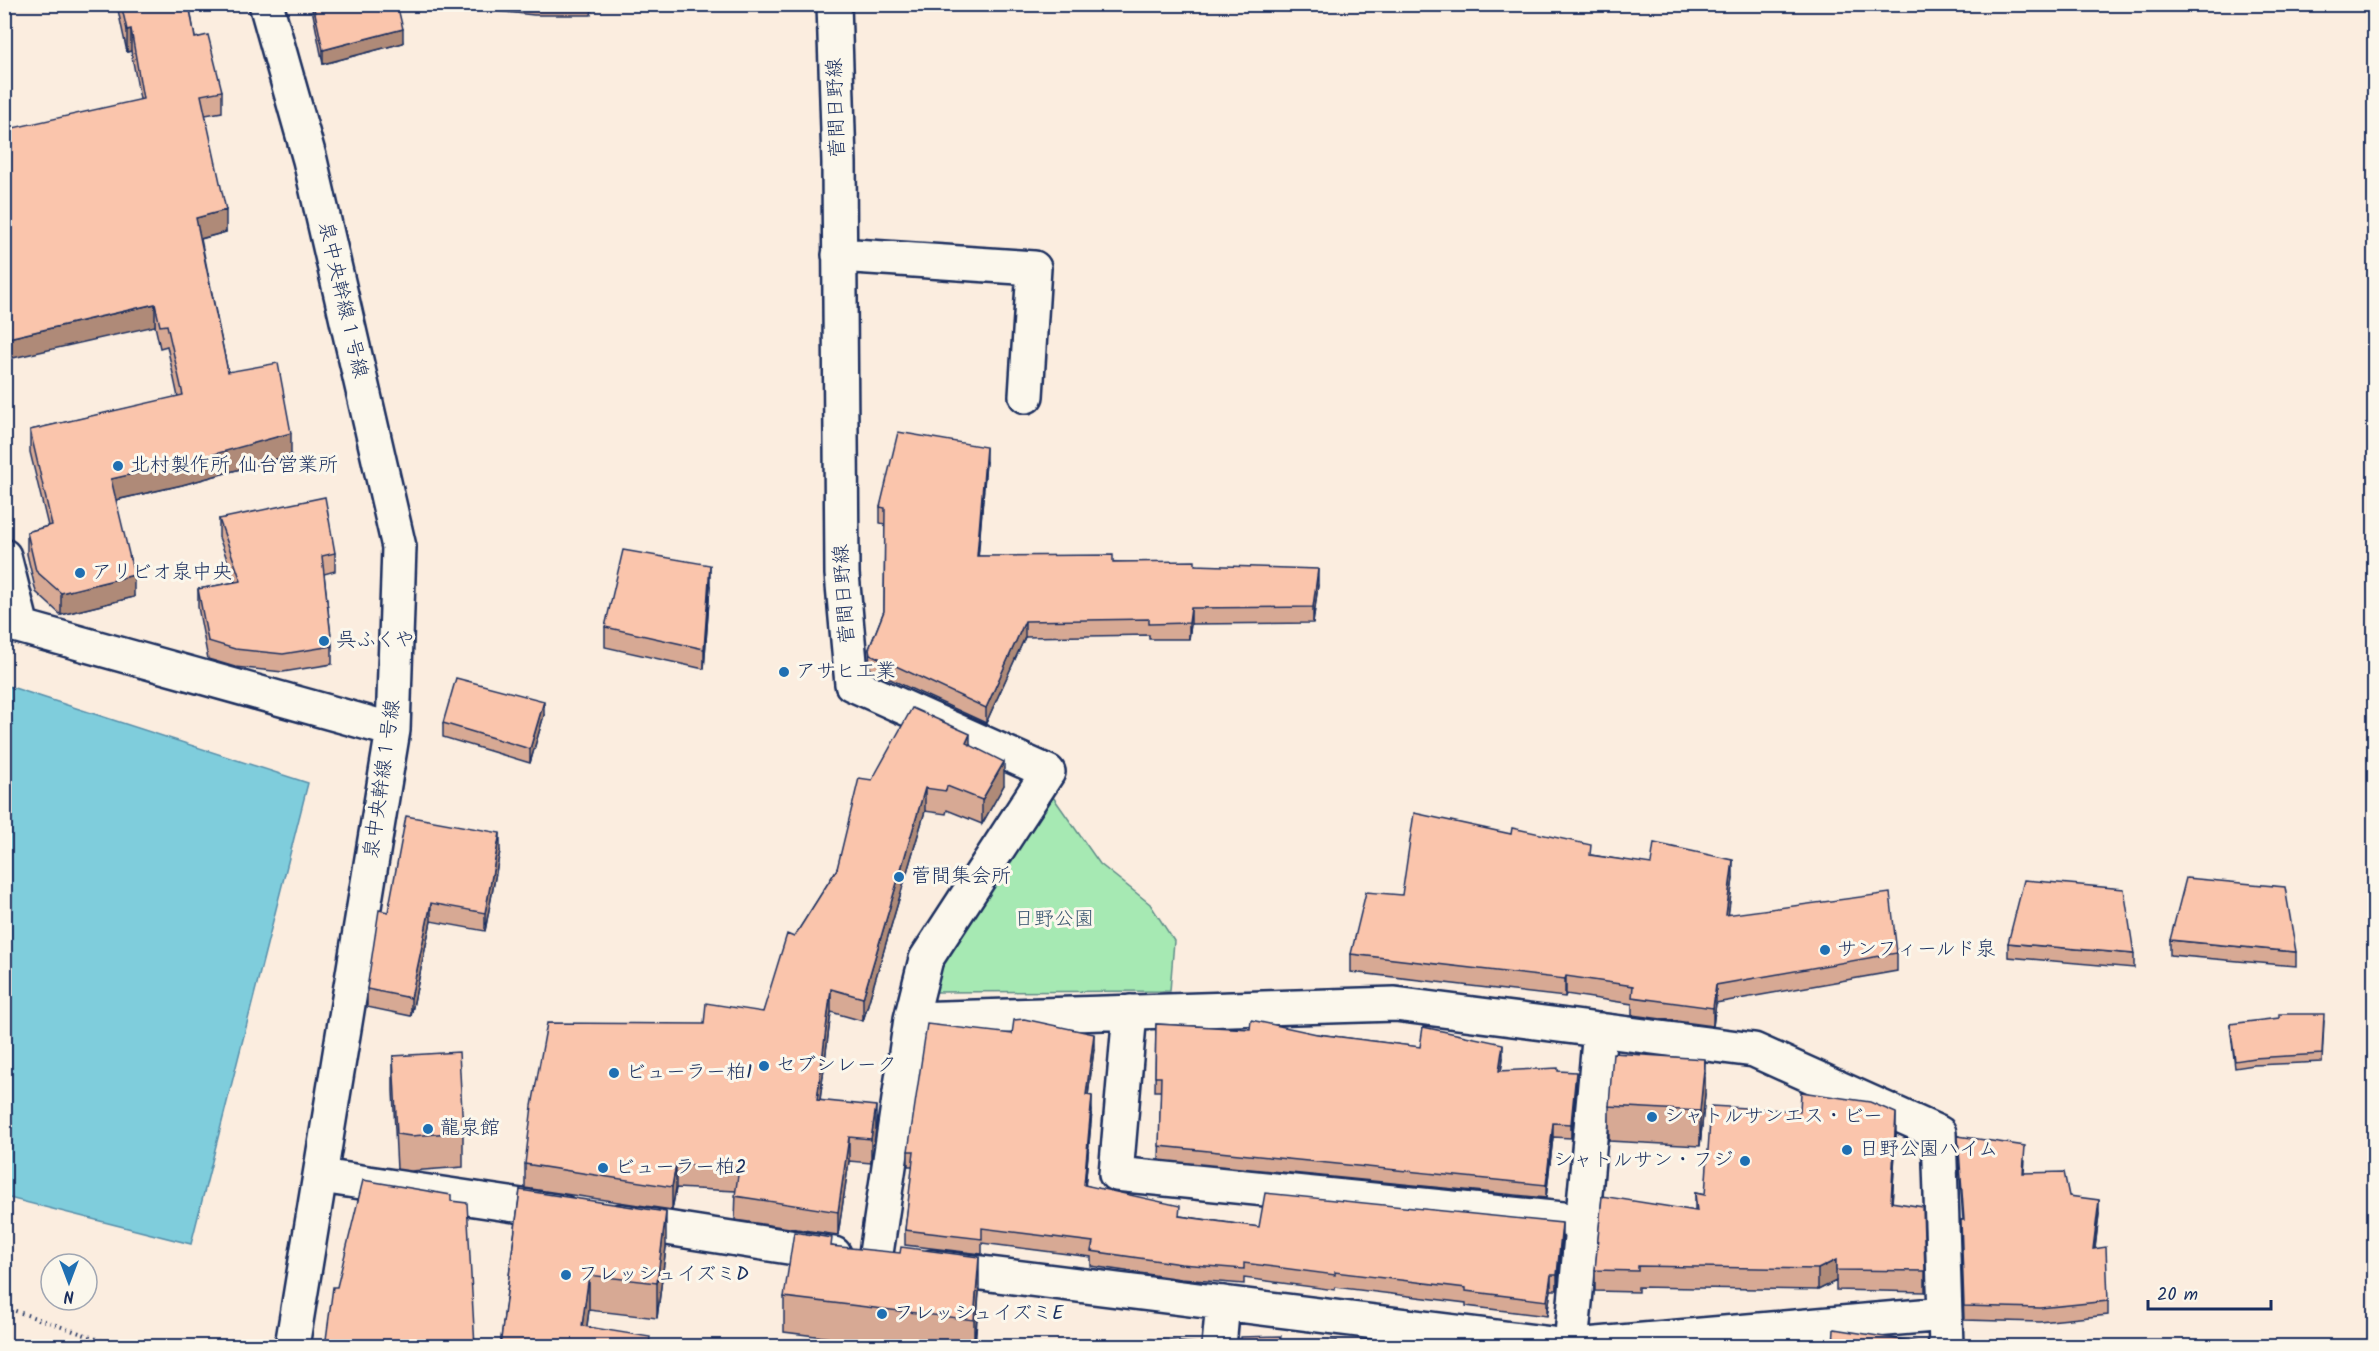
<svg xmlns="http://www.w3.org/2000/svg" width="2379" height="1351" font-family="Kalam,'Klee One',sans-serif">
<rect width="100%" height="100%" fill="#fbeddf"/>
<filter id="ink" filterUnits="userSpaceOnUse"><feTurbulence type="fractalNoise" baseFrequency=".0167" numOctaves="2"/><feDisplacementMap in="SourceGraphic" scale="12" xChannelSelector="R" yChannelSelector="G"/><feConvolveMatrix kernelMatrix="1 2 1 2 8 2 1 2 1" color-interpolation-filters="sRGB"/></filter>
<g filter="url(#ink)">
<path fill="#a6e9b3" stroke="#608c88" stroke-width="1.5" d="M1053,797L1100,864L1150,904L1174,941L1170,991L935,992L936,961Z"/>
<path fill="#7fcddc" stroke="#578eaa" stroke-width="1.5" d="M5,685L308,783L191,1244L5,1197Z"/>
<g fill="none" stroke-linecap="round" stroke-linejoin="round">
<defs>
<path id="minor" d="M266,4L310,160L399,547L393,730L292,1346
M834,4L839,163L842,574L852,684L1048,772L926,959L911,1019
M839,255L1034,268L1026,396
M4,556L22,627
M4,622L393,730
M1130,1012L1116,1174L1582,1221
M321,1176L562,1212
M622,1221L834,1254
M875,1260L911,1019L1395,1004L1754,1050L1939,1133L1946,1346
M933,1267L1568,1346
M1219,1346L1223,1303
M1571,1346L1600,1030
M1574,1346L1945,1314"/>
</defs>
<use href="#minor" stroke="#1b2f5e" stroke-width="38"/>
<path stroke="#1b2f5e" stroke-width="4" stroke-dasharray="1.5 4.5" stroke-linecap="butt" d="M4,1307L117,1346"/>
<use href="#minor" stroke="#fbf7ec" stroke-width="33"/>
</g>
<path fill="#d7a994" stroke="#1b2f5e" stroke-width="1.5" d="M118,4H189L195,38L222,91V112L205,115L226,232L201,239L228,372L291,455L182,485L116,500L134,597L61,615L36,592L27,554V532L48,526L30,452V430L178,397L167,346L160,348L155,326L140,99L131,51L127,52L118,10Z
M311,4H397L403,43L323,64Z
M427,4H593L591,15H534Z
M986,462L978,556L1195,565L1318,585L1313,623L1191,624L1189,639H1149V635L1025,637L986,723L870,670L869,649L884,611L885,524L880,523V507Z
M219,519L335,553V571L324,574L332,646V664L283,672L235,667L208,659L198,607V589L235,582L219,537Z
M710,586L704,669L605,647V627Z
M544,715L530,763L443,737V723Z
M970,745L1004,785L982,824L947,810L946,814L925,811L863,1021L831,1012L820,1100L876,1129L871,1163L849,1161L838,1235L735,1220L736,1191L676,1188L672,1210L525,1188V1164L704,1024L763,1012L794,937L837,869L872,780Z
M500,851L485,931L431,921L411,1016L367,1007V989L388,912Z
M1591,855L1733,878L1728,914L1897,953V971L1716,1003L1713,1026L1632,1015V1004L1566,994L1565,997L1351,972V954L1402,895Z
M2170,940L2296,952V966L2170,955Z
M2008,943L2134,954V968L2008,957Z
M2324,1021L2322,1062L2254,1065L2235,1068L2230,1024Z
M1156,1024L1250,1029L1317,1034L1503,1058L1501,1071H1558L1576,1086L1571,1138L1553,1137L1546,1198L1159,1160L1161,1091H1155Z
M1012,1034L1094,1049L1088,1096L1092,1111L1085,1185L1180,1216L1259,1227L1562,1238L1557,1290H1551L1547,1316L1466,1306V1303L1335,1287V1290L1244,1278V1284L1181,1279L1091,1266V1257L982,1243V1254L905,1245V1230L913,1166H908V1151Z
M393,1056L463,1132V1167L411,1171L397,1169L393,1091Z
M1705,1094L1700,1146L1609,1141V1106Z
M1896,1134L1892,1202L1925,1271V1292L1836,1290V1281L1818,1290L1638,1287V1292L1595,1291V1270L1695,1210V1193L1705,1195Z
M1958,1136L2025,1161L2024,1173L2069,1196L2099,1214L2095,1249L2108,1301V1315L2040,1322L1964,1320L1961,1234V1220H1963L1958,1150Z
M520,1190L666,1247L657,1318L589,1310L587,1326L500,1347Z
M832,1246L979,1292L975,1347H903L784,1332V1297Z"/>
<path fill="#af8a78" stroke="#1b2f5e" stroke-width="1.5" d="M131,29V51L127,52V30Z
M403,29V43L323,64V50Z
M226,210V232L196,240V218Z
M155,304V326L4,360V339Z
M291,433V455L182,485L111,501V479Z
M986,447V462L977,572V556Z
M710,565V586L704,669V649Z
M1318,569V585L1313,623V607Z
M134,575V597L61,615V593Z
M1191,608V624L1189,639V623Z
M1025,621V637L986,723V708Z
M544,701V715L530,763V749Z
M970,734V758L966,743Z
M1004,762V785L982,824V800Z
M925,788V811L863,1021V998Z
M500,833V851L485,931V913Z
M1733,860V878L1726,933V915Z
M431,903V921L411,1016V998Z
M1566,976V994L1565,997V979Z
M1716,985V1003L1713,1026V1008Z
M831,989V1012L817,1123V1100Z
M1094,1034V1049L1086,1110V1095Z
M1503,1044V1058L1499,1085V1071Z
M1705,1059V1094L1700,1146V1111Z
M1576,1072V1086L1571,1138V1124Z
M1092,1096V1111L1084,1200V1185Z
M876,1106V1129L871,1163V1139Z
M1896,1113V1134L1891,1223V1202Z
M1553,1123V1137L1546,1198V1185Z
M849,1137V1161L838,1235V1212Z
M676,1164V1188L672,1210V1187Z
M2099,1200V1214L2093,1263V1249Z
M666,1212V1247L657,1318V1283Z
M1562,1223V1238L1557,1290V1275Z
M979,1257V1292L974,1347V1320Z
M1836,1260V1281L1818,1290V1269Z
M589,1275V1310L584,1347L582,1326Z
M1551,1275V1290L1547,1316V1301Z"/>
<path fill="#fac5ac" stroke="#1b2f5e" stroke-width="1.5" d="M121,4H189L195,38L208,35L222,91L201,95L226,210L196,218L228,372L278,363L291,433L182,463L111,479L134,575L61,593L36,571L27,532L52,525L30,430L183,395L167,325L160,326L155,304L4,339V130L143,99L131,29L127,30Z
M313,4H397L403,29L323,50Z
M898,432L986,447L977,556L1113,555V562L1195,561V565L1318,569L1313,607L1191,608L1189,623L1149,624V619L1025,621L986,708L870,654L869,649L884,611L885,508L880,507Z
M325,497L335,553L322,556L332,646L283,654L235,649L208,641L198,589L241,581L219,519Z
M623,550L710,565L704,649L605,627Z
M456,678L544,701L530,749L443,723Z
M912,708L970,734L966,743L1004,762L982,800L947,786L946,791L925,788L863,998L831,989L817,1100L876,1106L871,1139L849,1137L838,1212L735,1196L739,1168L676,1164L672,1187L525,1164L532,1106L547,1023L704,1024L706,1003L763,1012L787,934L794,937L837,869L859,778L872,780Z
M1414,813L1511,834L1512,828L1591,845L1590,855L1651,864L1654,843L1733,860L1726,915L1890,893L1897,953L1716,985L1713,1008L1632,997L1633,986L1566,976L1565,979L1351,954L1366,892L1402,895Z
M406,816L500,833L485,913L431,903L411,998L367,989L379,910L388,912Z
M2186,878L2285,887L2296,952L2170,940Z
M2024,880L2124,889L2134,954L2008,943Z
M2279,1014H2324L2322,1054L2254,1058L2235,1061L2230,1024L2279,1018Z
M1024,1019L1094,1034L1086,1095L1092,1096L1084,1185L1180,1206L1179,1216L1259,1227L1265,1193L1562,1223L1557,1275H1551L1547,1301L1466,1291V1288L1335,1272V1275L1244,1263V1269L1181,1264L1091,1251L1093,1242L982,1228V1239L905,1230L914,1151H908L927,1024L1012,1034L1014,1020Z
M1251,1020L1317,1034L1420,1047L1423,1027L1503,1044L1499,1071L1558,1068V1071L1576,1072L1571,1124L1553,1123L1546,1185L1159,1146L1161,1077H1155L1156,1024L1250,1029Z
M459,1052L463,1132L411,1136L397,1134L393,1056Z
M1613,1053L1705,1059L1700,1111L1609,1106Z
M1801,1092L1870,1102L1896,1113L1891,1202L1923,1207L1925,1271L1836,1270V1260L1818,1269L1638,1266V1271L1595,1270L1602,1196L1697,1211L1695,1193L1705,1195L1711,1106L1800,1111Z
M1958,1136L2025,1146L2023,1173L2064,1172L2069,1196L2099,1200L2093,1249L2106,1247L2108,1301L2040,1308L1964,1306L1961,1220H1964Z
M363,1180L451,1195V1201L467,1203L475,1347H325L333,1287H337Z
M520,1190L666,1212L657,1283L589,1275L582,1326L650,1337L649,1344L668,1347H500Z
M794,1232L832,1238L831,1246L900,1253L901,1247L979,1257L974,1320L784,1297Z
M1834,1329L1916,1342L1917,1347H1833Z
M1281,1336L1280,1343L1337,1341V1347H1241V1337Z
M1150,1339L1198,1344L1197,1347H1149Z"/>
</g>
<g fill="#1f6fb2" stroke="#fbf7ec" stroke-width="2">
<circle cx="118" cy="466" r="6"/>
<circle cx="80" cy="573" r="6"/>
<circle cx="324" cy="641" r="6"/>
<circle cx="784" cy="672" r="6"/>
<circle cx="899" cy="877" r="6"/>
<circle cx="1825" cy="950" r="6"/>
<circle cx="764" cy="1066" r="6"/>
<circle cx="614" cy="1073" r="6"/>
<circle cx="1652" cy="1117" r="6"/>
<circle cx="428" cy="1129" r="6"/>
<circle cx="1847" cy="1150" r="6"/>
<circle cx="1745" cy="1161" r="6"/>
<circle cx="603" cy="1168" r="6"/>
<circle cx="566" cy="1275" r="6"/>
<circle cx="882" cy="1314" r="6"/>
</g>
<g text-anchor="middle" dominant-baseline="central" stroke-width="6" stroke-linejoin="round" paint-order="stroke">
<g font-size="20" fill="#1b2f5e" stroke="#fbf7ec">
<text transform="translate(837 108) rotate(-92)">菅間日野線</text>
<text transform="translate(342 300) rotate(77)">泉中央幹線１号線</text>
<text transform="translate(845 594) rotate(-94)">菅間日野線</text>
<text transform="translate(383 779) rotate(-82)">泉中央幹線１号線</text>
</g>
<g font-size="20" fill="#1b2f5e" stroke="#fbf7ec" text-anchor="start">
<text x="130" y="466">北村製作所 仙台営業所</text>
<text x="92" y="573">アリビオ泉中央</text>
<text x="336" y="641">呉ふくや</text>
<text x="796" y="672">アサヒ工業</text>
<text x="911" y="877">菅間集会所</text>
<text x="1837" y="950">サンフィールド泉</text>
<text x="776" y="1066">セブンレーク</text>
<text x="626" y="1073">ビューラー柏1</text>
<text x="1664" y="1117">シャトルサンエス・ビー</text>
<text x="440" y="1129">龍泉館</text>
<text x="1859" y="1150">日野公園ハイム</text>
<text x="1733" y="1161" text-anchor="end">シャトルサン・フジ</text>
<text x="615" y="1168">ビューラー柏2</text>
<text x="578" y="1275">フレッシュイズミD</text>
<text x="894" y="1314">フレッシュイズミE</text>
</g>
<g font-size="20" fill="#37546f" stroke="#fbf7ec">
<text x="1054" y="920">日野公園</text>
</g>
</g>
<rect width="2379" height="1351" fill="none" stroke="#fbf7ec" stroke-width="24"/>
<rect x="12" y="12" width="2355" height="1327" fill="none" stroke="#1b2f5e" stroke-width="2" filter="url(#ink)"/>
<g transform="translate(69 1282) rotate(180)"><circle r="28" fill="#fbf7ec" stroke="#a1a7b3" stroke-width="1.5"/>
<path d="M0-4.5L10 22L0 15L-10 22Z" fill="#1f6fb2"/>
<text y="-9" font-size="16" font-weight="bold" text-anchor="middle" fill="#1b2f5e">N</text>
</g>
<path d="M2148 1300v9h123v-9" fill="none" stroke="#1b2f5e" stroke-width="3"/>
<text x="2157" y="1300" font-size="18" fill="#1b2f5e" stroke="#fbf7ec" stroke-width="4.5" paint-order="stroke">20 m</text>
</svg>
